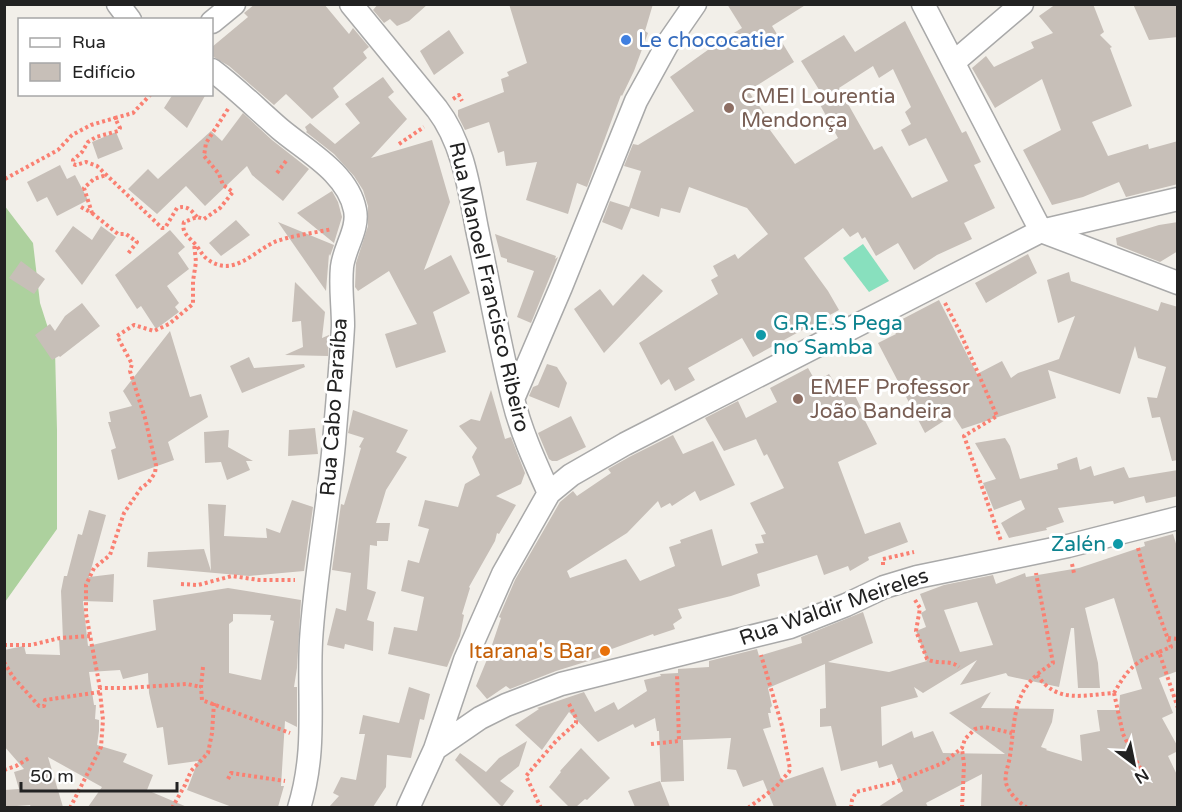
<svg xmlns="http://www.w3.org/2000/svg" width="1182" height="812" font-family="'Varela Round',sans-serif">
<rect width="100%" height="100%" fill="#f2efe9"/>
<path fill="#add19e" d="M4,205L33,243L40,303L55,350L57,430V529L5,602Z"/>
<path fill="#88e0be" d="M863,244L889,281L869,292L843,258Z"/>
<path fill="#c7bfb8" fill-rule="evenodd" d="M255,4H324L349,34L353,28L369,47L363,52L367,58L333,88L339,97L312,119L286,94L274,105L229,66L212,56V47L248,17L244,13Z
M378,4H428L409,21L397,26L390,19L384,23L373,10Z
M509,4H653L645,31L648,33L634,71L622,96L621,95L587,187L577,183L568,214L526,200L537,162L506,166L504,151L498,153L489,122L465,130L458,116V110L504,92L501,79L509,76L507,72L527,63Z
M727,4H807L772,26L794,62L748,91L775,127L770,130L795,164L838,138L817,99L823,96L801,61L844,35L855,52L905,21L962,133L966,131L981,162L974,165L995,208L964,223L972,239L937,255L914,270L898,243L876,256L865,237L862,239L858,232L850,237L843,228L804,258L828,291L839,310L753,357L742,338L688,368L695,380L675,391L669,379L661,385L639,343L718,294L711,280L718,276L713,266L735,254L738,259L768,234L747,208L689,187L680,213L661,208L659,217L631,208L622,230L602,222L610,201L629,207L641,171L624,166L633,144L638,145L694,111L670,77L719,42L742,28ZM873,66L879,78L893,69L911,107L905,112L911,124L901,130L909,146L926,138L948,181L912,198L882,146L874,150L839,88Z
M1056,4H1093L1104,32L1100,35L1112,47L1110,48L1132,106L1092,122L1108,156L1148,144L1149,149L1178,141V184L1126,197L1119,182L1083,197L1052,205L1023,150L1061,130L1042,79L995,108L972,68L986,56L994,67L1034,48L1031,42L1053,33L1039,16Z
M1133,4H1178V37L1149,40Z
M449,30L464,53L434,75L420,51Z
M383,77L394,92L388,97L407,119L371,158L432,140L450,202L424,270L451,255L470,293L433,312L446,352L396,368L385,334L417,324L389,271L358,291L355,287L356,263L368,226V206L363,190L354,176L334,154L306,132L307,131L305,127L310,123L335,144L360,123L345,104Z
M173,94H206L187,128L164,108Z
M243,113L272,140L309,169L283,201L252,175L247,166L205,206L186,186L157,214L128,189L148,169L158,179L211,131L222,141Z
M116,132L123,149L98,159L92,142Z
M60,165L67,179L75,175L88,200L57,216L47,197L37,202L27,182Z
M332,191L338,202L342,217L334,243L297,213Z
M236,220L250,235L221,256L209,243Z
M278,222L334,245L330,256L329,254L326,291Z
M1178,222V251L1160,262L1117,245L1116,238L1159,225Z
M73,226L92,240L101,226L116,237L82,285L55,251Z
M170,230L185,247L178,253L189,269L167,286L179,303L175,307L179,312L156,329L141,306L137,309L115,275Z
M495,234L556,256L555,259L558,257L531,323L517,317L534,271L507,262V259L501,257Z
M1028,254L1037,273L986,303L975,283Z
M21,261L45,279L34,294L9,278Z
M1069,272L1071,281L1158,311L1161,302L1178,307V460L1172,461L1160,417L1152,418L1147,397L1157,398L1166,367L1138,358L1135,346L1120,394L1048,370L1056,398L962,429L953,415L925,433L878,343L896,334L891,325L939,300L977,374L1002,361L1011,378L1018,373L1059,359L1075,316L1058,323L1047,280Z
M643,274L663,291L604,353L574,309L600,289L613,306Z
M295,282L325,312L322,338L329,335L328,356L285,355L303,347L301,321L292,322Z
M82,303L100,326L60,357L59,356L52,360L35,335L50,324L55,331L65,316Z
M170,331L190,397L201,394L208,417L168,442L174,460L118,480L111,450L116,448L108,422H111L109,412L132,406L123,391Z
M249,357L254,368L304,364L305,367L242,393L230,366Z
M547,364L557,367L567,383L559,408L529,396L533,387L538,385Z
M808,368L816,382L829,374L839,390L850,385L861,408L859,409L877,444L838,462L865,534L900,522L908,542L868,557L869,560L850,571L848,566L824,575L817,555L757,574L760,586L731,596L678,609L682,618L673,624L675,629L654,636L653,634L609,650L611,654L556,671L510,689L506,686L487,699L476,686L488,657L501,618L499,617L515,580L560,502L573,491L577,496L611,473L608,469L631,456L673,435L683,454L713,441L735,485L700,501L695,491L672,506L670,503L661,508L658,501L627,533L567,571L570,578L626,559L640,581L675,566L669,547L681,543L680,540L712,529L722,566L758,553L755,544L764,543L761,535L766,534L750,503L784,488L767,454L764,456L756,439L724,451L705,418L738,401L746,418L777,402L770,388Z
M491,390L505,439L511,437L525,473L521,484L496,496L516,505L499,534L497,533L495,541L469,587L470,588L462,614L464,615L460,636L447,667L388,654L394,627L417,631L424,597L401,591L408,560L419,563L429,529L418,526L425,500L458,507L465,484L480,475L472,457L477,448L459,426L471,419L480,421Z
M353,410L408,430L396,452L407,457L386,490L376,523H390L388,541H377V546L370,545L367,589L376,592L367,620L374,622L373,651L345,644L344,649L327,645L336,608L346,611L351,573L332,570L341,504L344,505L361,448L359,447L364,438L348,433Z
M571,416L586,447L557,461H552L549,459L538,433Z
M315,428L318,454L288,456L289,430Z
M229,430L228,447L253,461H246L250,470L227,480L221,462L205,463L204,432Z
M1005,438L1010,446L1020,479L1058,469L1057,464L1077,457L1080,470L1091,466L1094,476L1124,467L1129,478L1178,470V496L1146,503L1144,496L1114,504L1113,501L1058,508L1064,522L1046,528L1047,530L1009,538L1001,523L1025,509L1021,500L994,510L983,483L996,479L975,443Z
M292,500L313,507L304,571L249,576L147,567L148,552L204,549L211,571L208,504L226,505L224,536L267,538L266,528L280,533Z
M89,510L106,515L89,577L114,574L113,602L83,601L88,646L156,630L153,600L228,588L301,600L297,668L294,687H297V727L285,721L281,786H284L278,807H232L187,790L198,761L168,765L163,727L157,728L149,693L148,673L123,679L120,670L89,672L94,705H96L95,719L99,720V731L97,745L127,754L123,762L153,775L147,790L187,807H88L102,787L48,757L63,807H31L30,805L4,807V790L19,789L14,772L24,769L4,746V650L24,646L26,654L60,655L59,640H63L61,591L64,576H67L78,534L82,535ZM233,614L271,615L270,620L274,621L261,680L229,673V624L233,621Z
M1173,534L1178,550V671L1159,678L1173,713L1162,718L1178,747V751L1168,756L1178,777V807H981L982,774L926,803L928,807H878L903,791L892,764L879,768L877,761L841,771L831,726L820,727V709L826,708L825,664L768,688L772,706L770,708L771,713H768L771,727L763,729L782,781L823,767L837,807H774L763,780L743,787L736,770L727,769L731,738L683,740L684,781L661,782L659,731H657L655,718L635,728L633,724L598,742L569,712L542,750L515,725L539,709L537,708L584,692L595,712L614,702L618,710L647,691L644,680L661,676L660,674L678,673V669L709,667V661L757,649L759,656L802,643L801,637L863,612L873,643L828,662L889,672L927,661L916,631L926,627L921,613L926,610L920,594L944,585L993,575L996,584L1025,573L1026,577L1079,568L1145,546L1144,542ZM1114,598L1142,689L1120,695L1119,710H1097L1100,731L1080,735L1082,761L1046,750L1047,749L1041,747L1052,722L1054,709L981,708L991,692L949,713L1005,754L943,753L933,731L914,738L912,731L882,746L881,707L918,697L914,687L923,693L977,660L960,685L1006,673L1008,676L1059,687L1071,628H1074L1078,688H1100L1098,663L1085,608ZM977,602L993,645L960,652L944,610Z
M409,687L430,694L424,720L420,719L411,758L387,755L386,787L373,807H329L339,796L333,793L341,777L356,780L365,734H359L363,715L399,723Z
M527,741L519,766L500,781L514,791L502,807L455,760L460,753L486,772L499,758Z
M581,748L610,778L587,800L585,799L576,807H569L549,787L561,772L560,771Z
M660,781L670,807H635L628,791Z"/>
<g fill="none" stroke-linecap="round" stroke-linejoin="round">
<defs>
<path id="minor" d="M118,4L130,20
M351,4L437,109C463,143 469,188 477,229C489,285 499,343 513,399C521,432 535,462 549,493
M923,4L1041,231L1178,283
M212,22L234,4
M954,62L1022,4
M212,70C236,88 257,109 280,129C306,151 348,173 355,210C359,229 344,248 342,267C340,287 343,306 343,326C341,365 337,404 334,443C328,510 315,575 311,641C308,700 317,750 299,808
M513,399L561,287L636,101L668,43L695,4
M435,749L480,718L506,705L561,684L790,627L846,605L884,587L917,577L1068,546L1178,518
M408,808L435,749L465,660L503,574L549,493L571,475L625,444L1041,231L1178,199"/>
</defs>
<use href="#minor" stroke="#a9a9a9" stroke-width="25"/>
<path stroke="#fa8072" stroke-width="4" stroke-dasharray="3 3" stroke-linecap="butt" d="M151,94L133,113L115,118L120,128L118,131L96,137L88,142L82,152L73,160V164L76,165L86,162L97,166L162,228H165L177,208C187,205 191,210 197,217
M453,99L459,95L462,101
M228,109L206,143L204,156L219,174L223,185L233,192L220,208L204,219L197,217L184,222C181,233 189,237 196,245C200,250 202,255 207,259C234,279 254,250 277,241C295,235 314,233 332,229
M399,144L424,127
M277,173L286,161
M5,179L58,150L72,135L91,125L115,118
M81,207L92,213L84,188L94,179L106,175
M92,213L118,234H126L137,242L127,255
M945,303L959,330L997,416L964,436L1001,541
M1138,548L1148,585L1171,647L1159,652L1178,708
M1072,564L1074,573
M883,565V559L914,552
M181,584L198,585L232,576L259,580H295
M915,600L920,608L916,631L927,659C938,665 950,659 959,667
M1168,638L1178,639
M4,645H31L60,638L90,636
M4,662L13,677L39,706H44L45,700L100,692V688H127L187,684L201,687
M203,667L201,687L202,700L290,733
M1037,675C1057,704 1083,695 1114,693C1127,670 1134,662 1159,652
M100,688L86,614V585L94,568L110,555L124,513L141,488L148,483L155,473L156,465L145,418L130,371L132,364L117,336L134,325L154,331L169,324L193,304V281L196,262L194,243
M1114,693L1123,734L1144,776
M651,744L679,741L677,674
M4,770L16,766L29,758
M228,779L231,773L285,781
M70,808L101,747L103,720L100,692
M172,808L185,785L191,771L208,753L212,733L214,703
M541,808L526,776L556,741L576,723V718L569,704
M748,808L775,788L789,772L790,769L782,726L761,655
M851,808L852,800L856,792L893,783L943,763L962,748L965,739L975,729L985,727L1012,733
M962,808L964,764L962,749
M1027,808C1018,801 1009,794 1006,783C1004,775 1009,764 1010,756C1016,713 1012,688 1053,663L1036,573"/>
<use href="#minor" stroke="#fff" stroke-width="22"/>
</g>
<circle fill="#3f7fe0" stroke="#fff" stroke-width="2" cx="626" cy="40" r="6"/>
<g fill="#8d6e63" stroke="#fff" stroke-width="2">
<circle cx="729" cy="108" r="6"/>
<circle cx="798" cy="399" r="6"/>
</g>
<g fill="#0f9aa8" stroke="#fff" stroke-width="2">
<circle cx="761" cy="335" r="6"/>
<circle cx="1118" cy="544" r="6"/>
</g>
<circle fill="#e8710a" stroke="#fff" stroke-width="2" cx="605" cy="651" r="6"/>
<g text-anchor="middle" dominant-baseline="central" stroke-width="6" stroke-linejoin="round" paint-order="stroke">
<g font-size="21" fill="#366cbe" stroke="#fff" text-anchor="start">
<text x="638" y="40">Le chococatier</text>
</g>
<g font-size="21" fill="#785e54" stroke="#fff" text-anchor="start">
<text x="741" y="96">CMEI Lourentia<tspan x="741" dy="24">Mendonça</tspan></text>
<text x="810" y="387">EMEF Professor<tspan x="810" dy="24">João Bandeira</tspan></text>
</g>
<g font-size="21" fill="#222" stroke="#fff">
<text transform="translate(489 287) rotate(77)">Rua Manoel Francisco Ribeiro</text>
<text transform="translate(334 407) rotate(-86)">Rua Cabo Paraíba</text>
<text transform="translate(834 607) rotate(-19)">Rua Waldir Meireles</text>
</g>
<g font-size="21" fill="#0d838f" stroke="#fff" text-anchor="start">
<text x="773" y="323">G.R.E.S Pega<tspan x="773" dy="24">no Samba</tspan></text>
<text x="1106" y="544" text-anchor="end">Zalén</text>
</g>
<g font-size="21" fill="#c56008" stroke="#fff" text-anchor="end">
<text x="593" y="651">Itarana's Bar</text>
</g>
</g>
<rect width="1182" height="812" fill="none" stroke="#222222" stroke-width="12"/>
<rect x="18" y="18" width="195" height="78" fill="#ffffff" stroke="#a7a7a7" stroke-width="1.5"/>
<rect x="30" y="38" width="30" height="9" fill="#ffffff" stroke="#a7a7a7" stroke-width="1.5"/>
<text x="72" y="48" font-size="18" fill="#222222">Rua</text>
<rect x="30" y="63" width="30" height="18" fill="#c7bfb8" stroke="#a7a7a7" stroke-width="1.5"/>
<text x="72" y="78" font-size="18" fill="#222222">Edifício</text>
<g transform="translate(1134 764) rotate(148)" stroke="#ffffff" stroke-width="4.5" paint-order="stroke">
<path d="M0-4.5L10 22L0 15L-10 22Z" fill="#222222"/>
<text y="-9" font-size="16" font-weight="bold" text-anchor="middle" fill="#222222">N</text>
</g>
<path d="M21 782v9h156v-9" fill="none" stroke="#222222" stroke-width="3"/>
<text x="30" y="782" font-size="18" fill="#222222" stroke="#ffffff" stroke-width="4.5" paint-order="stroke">50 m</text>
</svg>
